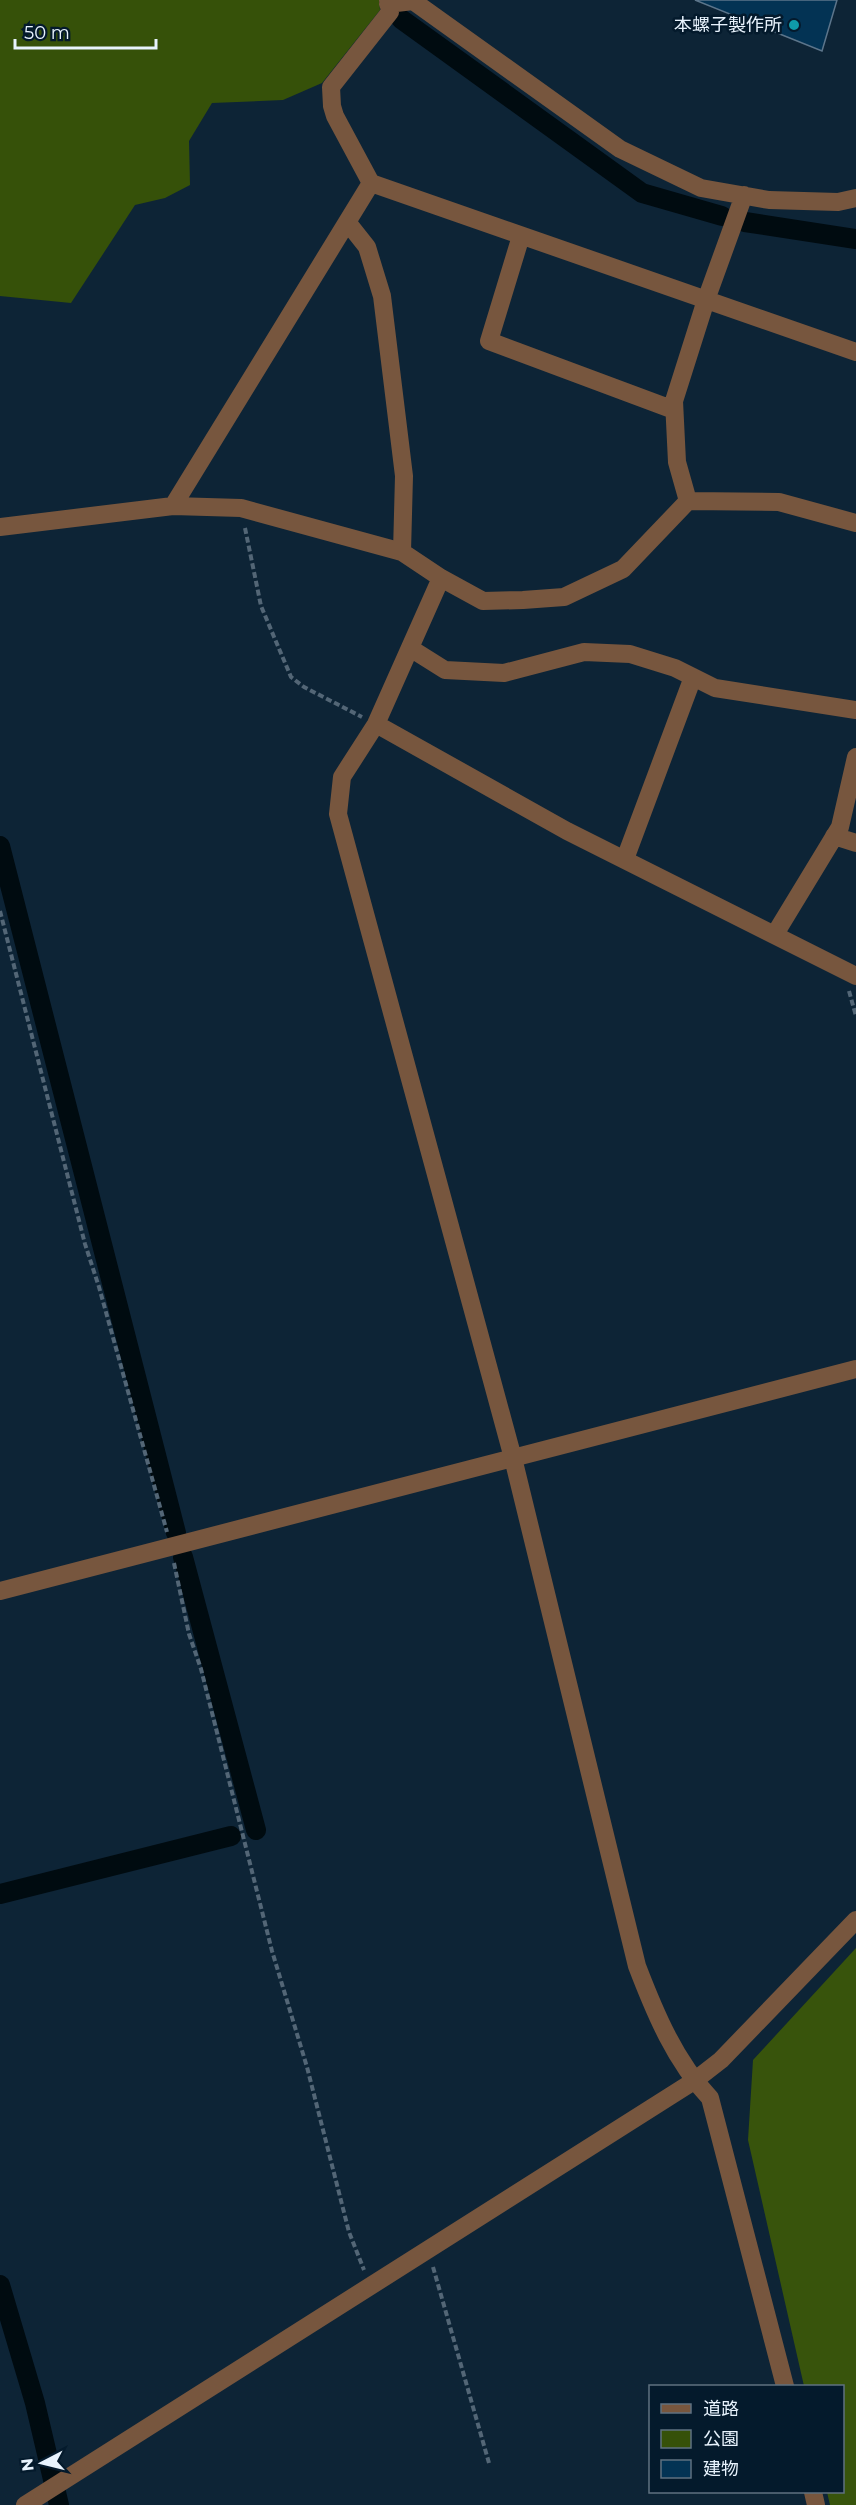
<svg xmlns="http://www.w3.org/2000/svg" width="856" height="2505" font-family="Montserrat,'Noto Sans JP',sans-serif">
<rect width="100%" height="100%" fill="#0d2436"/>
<path fill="#365109" d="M0,0H379L380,10L322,83L283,100L212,103L189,141L190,185L165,198L135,205L71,303L0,296Z"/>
<path fill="#38540c" d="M856,1948V2505H830L827,2492H842V2386H804L748,2140L753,2060Z"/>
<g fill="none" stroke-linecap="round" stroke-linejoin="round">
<path stroke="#000b10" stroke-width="20" d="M401,19L642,193L722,216
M745,222L856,239
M0,846L176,1533
M183,1557L256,1830
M0,1894L231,1836
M0,2285L35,2403L59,2505"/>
</g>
<path fill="#033354" stroke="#5c758b" stroke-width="1.5" d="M695,0H837L822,51Z"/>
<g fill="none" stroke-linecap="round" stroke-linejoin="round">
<path stroke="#536676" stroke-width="4" stroke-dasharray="6 3" stroke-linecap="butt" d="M245,528L261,606L291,677L304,687L362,717
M0,911L85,1244L99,1287L167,1532
M849,991L856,1016
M174,1563L189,1634L201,1669L272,1951L307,2067L349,2232L364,2270
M433,2267L489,2463"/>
<path stroke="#77563e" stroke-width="18" d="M388,0L390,12L331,87L332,106L335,116L371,183L856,352
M388,4L413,1L620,149L701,188L769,200L838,202L856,198
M348,223L367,247L382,296L404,476L402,552
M521,236L489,341L674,410
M688,501L677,462L674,401L706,300L744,195
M173,506L371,183
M0,527L173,506L241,508L402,552L441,578L483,601L523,600L564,597L623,569L688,501L779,502L856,523
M441,578L376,724L342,777L338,814L513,1458L637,1966C655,2013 675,2061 710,2098L785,2386
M410,648L445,670L504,673L584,652L630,654L675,668L715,688L856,710
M376,724L567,831L856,976
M834,836L856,843
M625,859L693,677
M775,934L840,827L856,757
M0,1591L856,1369
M813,2492L816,2505
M25,2505L694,2081L721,2060L856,1920"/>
</g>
<circle fill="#0f9aa8" stroke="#041a2c" stroke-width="2" cx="794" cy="25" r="6"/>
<g text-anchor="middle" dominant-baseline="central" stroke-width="5" stroke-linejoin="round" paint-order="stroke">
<g font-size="18" fill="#e8f3fd" stroke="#041a2c" text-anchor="end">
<text x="782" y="25">本螺子製作所</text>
</g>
</g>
<rect x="649" y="2385" width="195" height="108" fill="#041a2c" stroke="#5f7180" stroke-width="1.5"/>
<rect x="661" y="2404" width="30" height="9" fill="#77563e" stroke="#5f7180" stroke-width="1.5"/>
<text x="703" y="2415" font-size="18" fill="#e8f3fd">道路</text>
<rect x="661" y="2430" width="30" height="18" fill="#365109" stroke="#5f7180" stroke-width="1.5"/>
<text x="703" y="2445" font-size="18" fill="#e8f3fd">公園</text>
<rect x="661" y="2460" width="30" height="18" fill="#033354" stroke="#5f7180" stroke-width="1.5"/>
<text x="703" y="2475" font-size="18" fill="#e8f3fd">建物</text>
<g transform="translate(42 2463) rotate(263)" stroke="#041a2c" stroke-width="4.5" paint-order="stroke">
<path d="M0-4.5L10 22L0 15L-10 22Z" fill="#e8f3fd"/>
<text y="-9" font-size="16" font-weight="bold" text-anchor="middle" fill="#e8f3fd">N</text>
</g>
<path d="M15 39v9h141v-9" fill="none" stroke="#e8f3fd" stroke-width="3"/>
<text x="24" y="39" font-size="18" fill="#e8f3fd" stroke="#041a2c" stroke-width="4.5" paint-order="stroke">50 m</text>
</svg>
